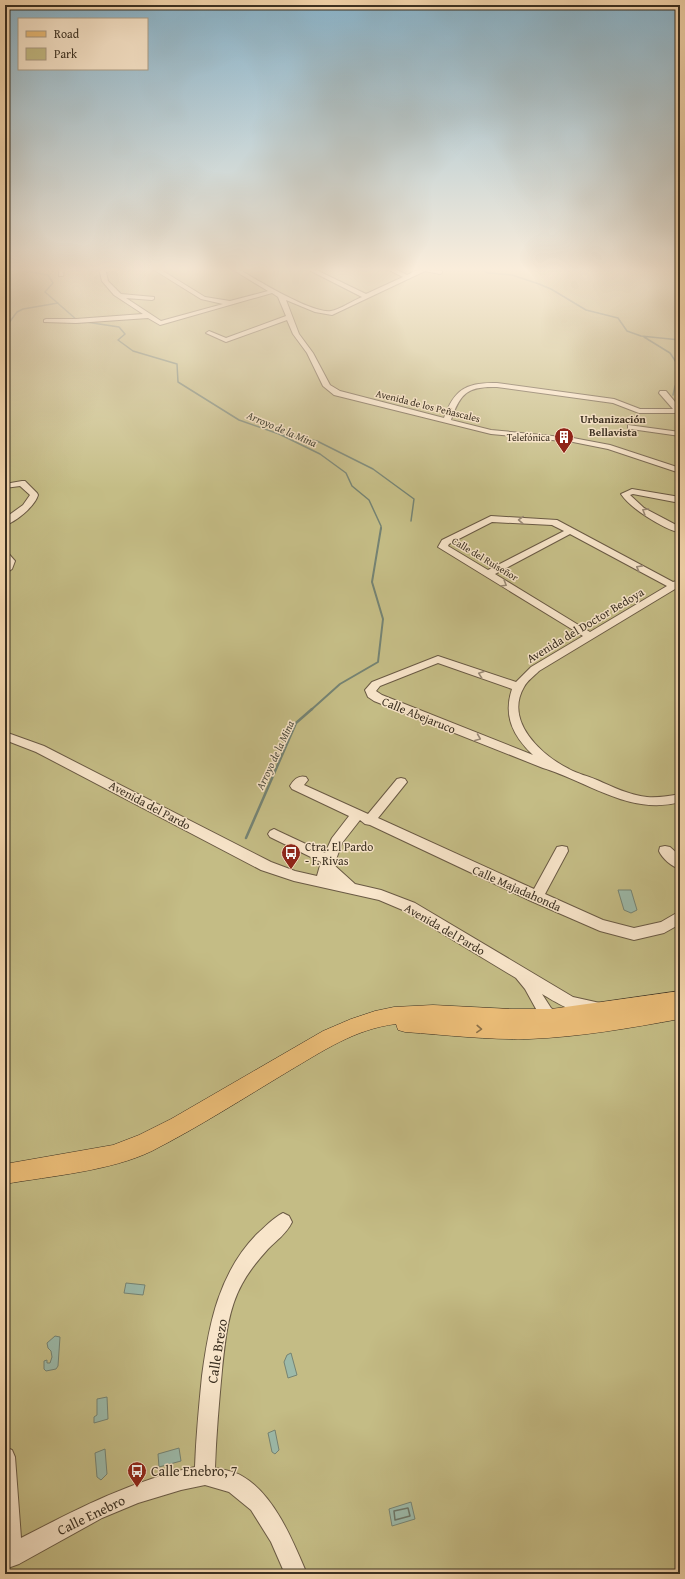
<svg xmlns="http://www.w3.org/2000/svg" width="685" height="1579" font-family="'Gentium Book Plus',serif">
<rect width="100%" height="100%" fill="#f5d7ae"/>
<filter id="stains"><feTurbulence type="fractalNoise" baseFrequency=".005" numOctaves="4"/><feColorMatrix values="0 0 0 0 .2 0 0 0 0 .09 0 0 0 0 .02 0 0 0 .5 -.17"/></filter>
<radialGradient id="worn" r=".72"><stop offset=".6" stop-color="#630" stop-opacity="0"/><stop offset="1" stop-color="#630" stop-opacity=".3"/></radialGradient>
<path fill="#c4bc85" stroke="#807653" d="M5,268H680V1574H5Z"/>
<path fill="#9cbaaa" stroke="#758373" d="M618,890H631L637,910L631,913L624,910Z
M126,1283L145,1285L143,1295L124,1293Z
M55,1336L60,1337L58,1366L56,1369L46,1371L44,1369V1361L47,1360V1363H50L52,1357L51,1351L48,1348L47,1343Z
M291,1353L297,1375L288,1378L284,1362L287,1355Z
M107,1397L108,1419L94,1423V1417L97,1415V1399Z
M275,1430L279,1450L275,1454L272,1452L268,1433Z
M179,1448L181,1461L159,1467L158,1454Z
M105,1449L107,1474L101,1480L97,1477L95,1453Z
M411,1502L415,1519L392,1526L389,1509Z"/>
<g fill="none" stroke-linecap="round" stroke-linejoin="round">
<path stroke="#6c7566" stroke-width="1.5" d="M408,1508L410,1516L395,1520L394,1511Z"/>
<path stroke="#758373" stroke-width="1.5" d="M6,268L48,275L53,283L45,292L77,320
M478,268L488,273L512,275L539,284L551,289L586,310L618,318L627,331L641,336L680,340
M86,322L119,327L125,334L118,340L133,351L177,364L178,382L239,420L279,434L320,454L346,473L352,486L369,500L381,526V529
M5,328L17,312L23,309L58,303
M644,337L670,353L680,368
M673,395L675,386L680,380
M284,435L317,441L373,469L414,499L411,521"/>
<path stroke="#758373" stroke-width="2" d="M311,710L340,684L378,662L383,619L372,582L381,528"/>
<path stroke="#758373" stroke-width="2.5" d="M246,838L296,723L312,709"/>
<defs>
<path id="minor" d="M57,268L64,270L63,276H59V271Z
M99,268H105L108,281L121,294L154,297V299L152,300L126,298L161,321L223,304L201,299L151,268H158L205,297L230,301L268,291L230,268H237C255,279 312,314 331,311C339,310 354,300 362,297L305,268H312L366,294L403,277L385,268H393L407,275L421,268L442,271V273L440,274L425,271L332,315L315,312L286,300L299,334L313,353L330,385L340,391L444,418C454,389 467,382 497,383L614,399L640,409H673L659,393L660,391H666L680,408V415L676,413H639L613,403L497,387C468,386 460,393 451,420L491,430L573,438L610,445L680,468V473L608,449L573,442L491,434L334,395L323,386L307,353L293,334L287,320L226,342L206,333L209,331L226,338L286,316L278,297L272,293L160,325L148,318L76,323L44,322V320L46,319H76L143,314L114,295L102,281Z
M628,425L680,432V436L631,429H628Z
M22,481H25L37,493L38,495C35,506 16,522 5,525V518L23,505L30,495L20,486L5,488V484Z
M632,489L680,497V503L633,494L630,495L644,508L680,527V533C662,528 631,509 621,494Z
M491,516L557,520L673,582L680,580V586L539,671C534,676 527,681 524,687C504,721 541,755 569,769C578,774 588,776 597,780C613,787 629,795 647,797C658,798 669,796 680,794V802C630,816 587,781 543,768L374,701L368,697L365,690L372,682L438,656L516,682L531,667L583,636L438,547L442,540ZM492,522L552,525L564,531L488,570L448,546L449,544ZM570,534L667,586L590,632L495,574ZM438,663L512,689C503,716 513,736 533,755L382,695L376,691L380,686Z
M5,552L8,553L15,561L12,569L5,574Z
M5,732L44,746L271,862L295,871L317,876L321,862L270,837L268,834L270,831L274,829L278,831L325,853L332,838L349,816L292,789L290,786C294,779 299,775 306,777L308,780L304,785L368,814L397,779L401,778L405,779L407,782L378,818L534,889L557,847L562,846L567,847L568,851L545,894L603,920L634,928L661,922L680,911V924L664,933L634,940L600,931L531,901L370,825L365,824L360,820L342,843L334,865L355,884L381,890L415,903L573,997L600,1003L602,1008L600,1013C582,1019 557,1003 542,994L551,1008L560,1014L562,1019L560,1024L555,1026L541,1018L525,989L516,978L405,911L379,900L294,881L261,870L36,752L5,740Z
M665,846L670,847L680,856V869C672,867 662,858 659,851L660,847Z
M283,1213L289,1216L292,1222C287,1233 276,1241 268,1249C258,1260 249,1271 242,1284C228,1309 225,1341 222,1370C219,1402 216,1435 215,1468C224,1470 234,1471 242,1476C274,1494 293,1541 307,1574H285L271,1542L251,1510L229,1492L205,1485L181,1490L138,1503L102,1518L19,1564L5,1569V1447L12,1450L15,1457L21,1538C77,1509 133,1480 195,1467C196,1436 199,1406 202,1376C209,1323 219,1273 257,1234C265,1227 273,1218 283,1213Z"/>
<path id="major" d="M680,991V1019C630,1028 580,1037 529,1039C488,1040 446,1035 405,1032L398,1030L396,1024C355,1029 323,1051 289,1071C244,1098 199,1127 152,1151C111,1171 51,1176 5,1184V1164L113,1145L139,1135L171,1119L323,1031L351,1019L375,1011L394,1007L433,1005L512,1009H551Z"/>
</defs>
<use href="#minor" stroke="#6a5a44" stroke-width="2"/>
<use href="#major" stroke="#3b3021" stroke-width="1"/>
<use href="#minor" fill="#f8e5ca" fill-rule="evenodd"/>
<use href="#major" fill="#eabc77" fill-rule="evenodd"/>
</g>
<defs><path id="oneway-chevron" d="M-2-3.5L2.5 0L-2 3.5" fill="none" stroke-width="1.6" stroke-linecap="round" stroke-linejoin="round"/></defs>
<g stroke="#9a8a76">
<use href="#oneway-chevron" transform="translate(645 511) rotate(-149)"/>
<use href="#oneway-chevron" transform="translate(521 520) rotate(-178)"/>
<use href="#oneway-chevron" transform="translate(639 568) rotate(-152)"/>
<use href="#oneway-chevron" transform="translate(504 584) rotate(31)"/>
<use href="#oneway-chevron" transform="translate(481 674) rotate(-160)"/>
<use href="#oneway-chevron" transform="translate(478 738) rotate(22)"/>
</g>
<use stroke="#8a6f48" href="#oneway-chevron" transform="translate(479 1029) rotate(3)"/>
<linearGradient id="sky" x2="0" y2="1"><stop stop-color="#89b6cf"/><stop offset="0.55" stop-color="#faeddb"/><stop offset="1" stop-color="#faeddb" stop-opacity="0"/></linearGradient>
<rect width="685" height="489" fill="url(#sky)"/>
<defs>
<symbol id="building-pin" viewBox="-11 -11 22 30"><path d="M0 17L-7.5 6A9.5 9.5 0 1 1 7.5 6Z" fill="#8f2418" stroke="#f8e5ca"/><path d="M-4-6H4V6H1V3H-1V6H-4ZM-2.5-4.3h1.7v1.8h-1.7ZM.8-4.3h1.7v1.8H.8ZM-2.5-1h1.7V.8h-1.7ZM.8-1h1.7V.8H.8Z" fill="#fff"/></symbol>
<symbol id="bus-pin" viewBox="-11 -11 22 30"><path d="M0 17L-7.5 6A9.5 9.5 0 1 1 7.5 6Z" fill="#8f2418" stroke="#f8e5ca"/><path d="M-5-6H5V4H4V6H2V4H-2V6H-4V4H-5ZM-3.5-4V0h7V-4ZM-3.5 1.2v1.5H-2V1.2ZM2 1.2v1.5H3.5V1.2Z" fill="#fff"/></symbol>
</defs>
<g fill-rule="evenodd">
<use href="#building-pin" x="553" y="426" width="22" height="30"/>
<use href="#bus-pin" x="280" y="842" width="22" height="30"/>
<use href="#bus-pin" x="126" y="1460" width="22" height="30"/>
</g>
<g text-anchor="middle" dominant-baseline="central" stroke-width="3" stroke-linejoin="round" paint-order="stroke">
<g font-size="10" fill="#3b3021" stroke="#f8e5ca">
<text transform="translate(428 406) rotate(14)">Avenida de los Peñascales</text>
<text transform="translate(485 559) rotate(31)">Calle del Ruiseñor</text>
</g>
<g font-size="10" fill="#3b3021" stroke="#f8e5ca" text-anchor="end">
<text x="550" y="437">Telefónica</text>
</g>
<g font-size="11" font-weight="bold" fill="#3b3021" stroke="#f8e5ca">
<text x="613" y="419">Urbanización<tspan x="613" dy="13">Bellavista</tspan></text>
</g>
<g font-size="11" font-style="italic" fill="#4e4c3c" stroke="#f8e5ca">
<text transform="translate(282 429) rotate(23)">Arroyo de la Mina</text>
<text transform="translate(275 755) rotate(-65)">Arroyo de la Mina</text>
</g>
<g font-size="12" fill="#3b3021" stroke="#f8e5ca">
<text transform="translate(585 625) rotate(-31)">Avenida del Doctor Bedoya</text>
<text transform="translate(419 715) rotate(22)">Calle Abejaruco</text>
<text transform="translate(150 805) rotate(28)">Avenida del Pardo</text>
<text transform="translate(517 888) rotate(24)">Calle Majadahonda</text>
<text transform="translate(445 929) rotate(30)">Avenida del Pardo</text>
</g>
<g font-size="12" fill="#3b3021" stroke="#f8e5ca" text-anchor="start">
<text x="305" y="846">Ctra. El Pardo<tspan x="305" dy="14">- F. Rivas</tspan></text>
</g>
<g font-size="14" fill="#3b3021" stroke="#f8e5ca">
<text transform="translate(217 1351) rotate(-81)">Calle Brezo</text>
<text transform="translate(91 1515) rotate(-26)">Calle Enebro</text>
</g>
<g font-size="14" fill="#3b3021" stroke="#f8e5ca" text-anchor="start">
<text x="151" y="1471">Calle Enebro, 7</text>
</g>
</g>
<rect width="685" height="1579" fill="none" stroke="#f5d7ae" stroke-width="20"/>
<rect x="6" y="6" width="673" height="1567" fill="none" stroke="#3b3021" stroke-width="2"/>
<rect x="10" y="10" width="665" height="1559" fill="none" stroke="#3b3021"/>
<rect x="18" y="18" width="130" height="52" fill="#f8e5ca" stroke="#ac9d86"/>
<rect x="26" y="31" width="20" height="6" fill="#eabc77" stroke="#ac9d86"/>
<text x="54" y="38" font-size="12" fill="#3b3021">Road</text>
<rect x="26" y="48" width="20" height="12" fill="#c4bc85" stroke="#ac9d86"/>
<text x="54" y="58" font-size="12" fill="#3b3021">Park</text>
<rect width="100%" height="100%" filter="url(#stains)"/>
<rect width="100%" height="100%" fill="url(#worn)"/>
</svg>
